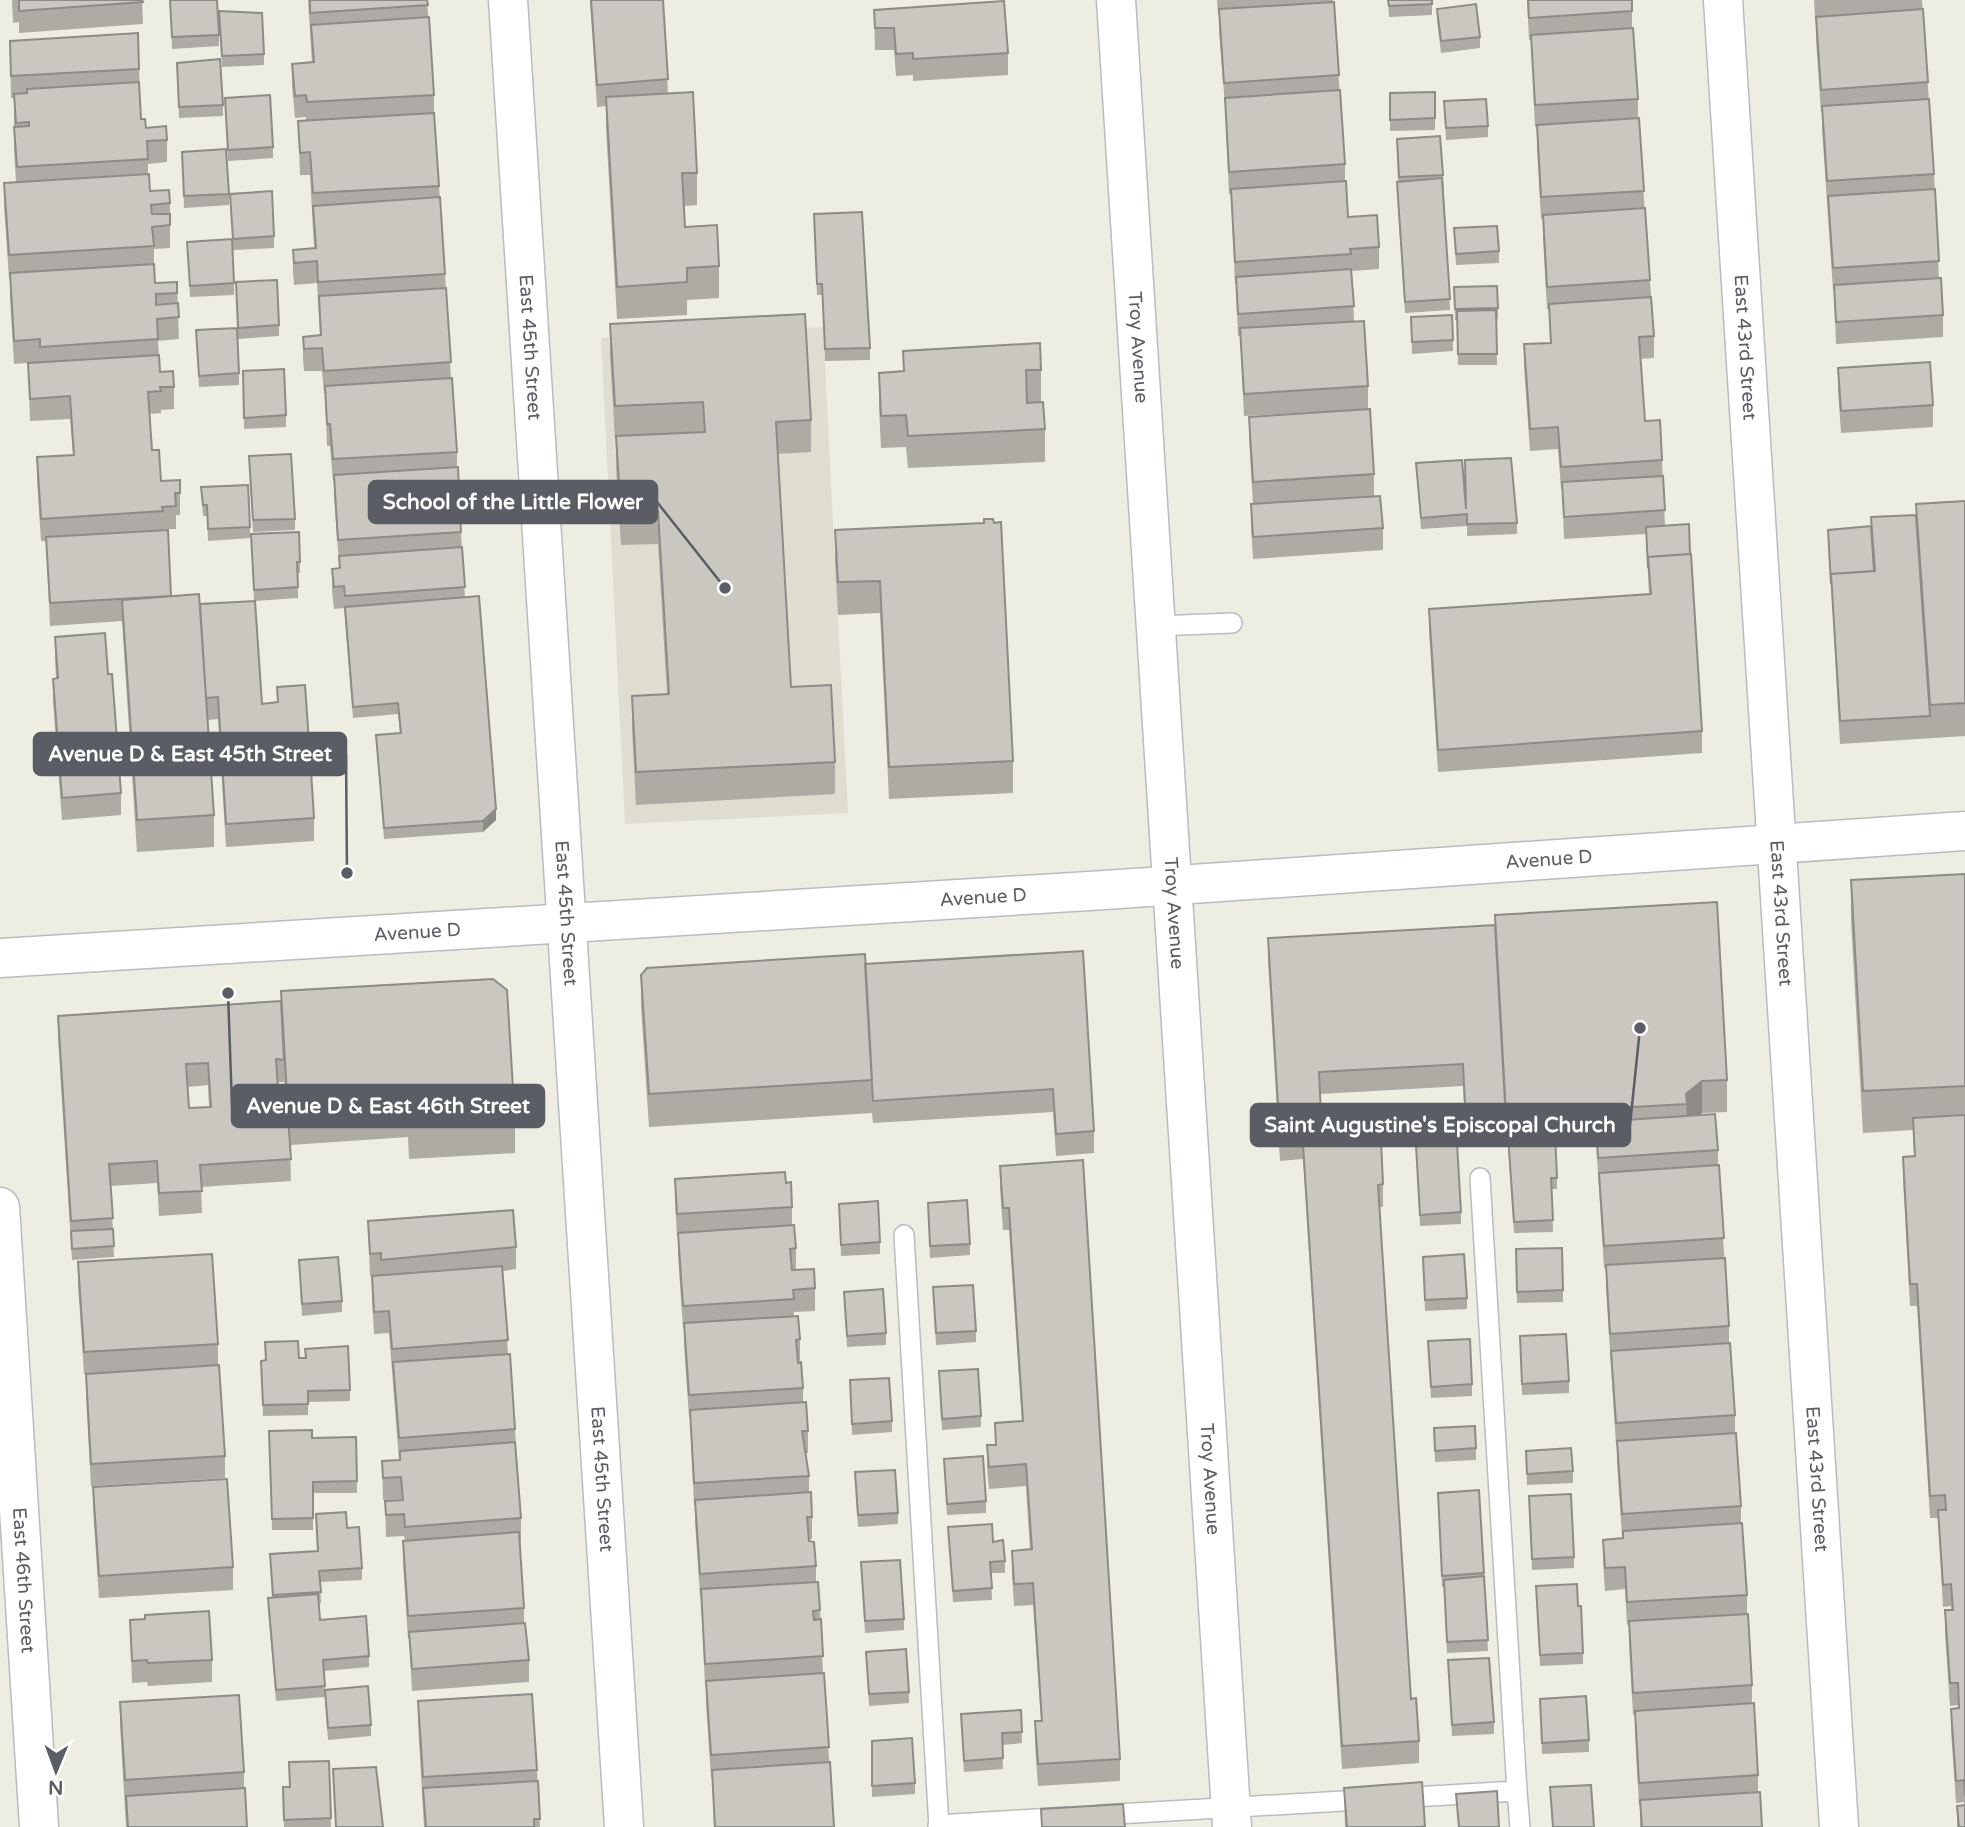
<svg xmlns="http://www.w3.org/2000/svg" width="1965" height="1827" font-family="'Varela Round',sans-serif">
<rect width="100%" height="100%" fill="#eeede2"/>
<path fill="#deddd0" d="M823,327L848,813L625,824L601,338Z"/>
<g fill="none" stroke-linecap="round" stroke-linejoin="round">
<defs>
<path id="service" d="M1155,626L1232,623
M1480,1178L1517,1791
M904,1235L939,1827
M1100,1815L1517,1791L1520,1827
M938,1825L1067,1817"/>
<g id="minor">
<path id="s1" d="M508,0L624,1827"/>
<path id="s2" d="M1116,0L1232,1827"/>
<path id="s3" d="M1723,0L1839,1827"/>
<path id="s4" d="M0,958L1105,890L1965,831"/>
<path id="s5" d="M0,1207L39,1827"/>
</g>
</defs>
<use href="#service" stroke="#babbc1" stroke-width="22"/>
<use href="#minor" stroke="#babbc1" stroke-width="41"/>
<use href="#service" stroke="#fff" stroke-width="19"/>
<use href="#minor" stroke="#fff" stroke-width="38"/>
</g>
<path fill="#adaba4" fill-rule="evenodd" d="M12,0H142L143,24L19,33V22L13,23Z
M170,0L219,35V46L172,49Z
M308,0H427L434,95V113L445,274L451,378L457,452V467L465,598L496,820L483,832L384,839L376,735L400,734L398,714L353,718L344,608L334,609L332,591V569L339,568V563L334,497V481H333L330,446H327L325,393H324L322,371H304L303,359V337L320,335L317,283L294,285L293,272V250L314,248L310,175H300L298,121H306V117L295,118L292,86V64L312,63Z
M590,0H663L668,93L697,173V205L684,206L685,227L719,266V298L687,300V315L617,319L606,129V106L597,107Z
M1217,0H1333L1345,164V181L1348,217L1379,247V269L1352,271L1354,321L1368,386V409L1244,416L1240,336H1238L1236,284H1235L1231,194H1229L1225,105L1219,32V14H1218Z
M1388,0H1432V15L1389,17Z
M1527,0H1632V28L1638,99V118L1654,336V358L1640,359L1645,421L1662,460L1665,525L1702,731V753L1438,772L1429,631V609L1649,595L1646,534L1564,539L1562,489H1561L1558,449L1530,451L1524,366V344L1550,343L1549,309H1547L1543,237V219H1541L1537,147V127H1535L1531,40H1529Z
M1814,0H1922L1934,174L1939,278L1943,315V337L1836,344L1834,290H1833L1822,128V112H1821L1816,39V20H1815Z
M1437,9L1480,37V48L1441,53L1437,20Z
M874,10L1008,53V75L913,81V75L896,76L894,50H875Z
M219,11L264,54V65L222,67Z
M10,41L139,69L141,119L146,128L167,140V162L148,164V174L150,191L170,203V248L154,249V268L155,283L177,282L179,339L158,341L160,372L174,387V409L161,410V413L149,414L152,450L161,481L180,480V515H176V529H163L171,596L200,604L262,704L277,702V687L309,742V764L303,765L314,818V841L226,847L218,719L208,720L214,815V847L137,852L122,621L50,626L46,541H41L37,480V457L73,455L70,419L30,421L28,363L40,362L14,364L10,296V277L9,278L4,205V183L16,182L14,149V98H11Z
M177,63L223,105V116L179,118Z
M1435,92V130L1390,131V93Z
M225,98L273,147V158L228,161Z
M1444,101L1488,126V137L1446,140Z
M1397,139L1443,175L1450,310L1405,313L1397,193V182L1398,181Z
M182,152L229,194V205L184,208Z
M230,194L274,236V248L233,250Z
M814,225L870,348V360L825,361L822,295H817Z
M1454,228L1499,251V263L1456,265Z
M187,242L234,283V295L190,297Z
M236,282L279,325V336L238,339Z
M1454,287L1498,308V319H1496L1497,365H1458L1457,320H1455Z
M1411,317L1453,340V351L1412,354Z
M610,324L811,420V452L778,454L791,687L835,762V794L636,805L632,728V696L667,694L658,544L621,545L616,468V439H615L610,357Z
M196,330L239,373V385L199,387Z
M903,351L1041,370V402L1045,429V462L908,468L906,447L881,448L879,406V373L903,371Z
M1838,368L1933,405V427L1841,433L1838,390Z
M243,371L286,415V427L244,429Z
M1249,417L1374,474V496L1383,528V550L1253,559L1251,526V504H1253L1249,439Z
M249,456L295,519V530L253,532Z
M1416,463L1465,507L1517,523V534L1467,536V526L1421,529Z
M201,487L250,527V538L208,541L207,516H203Z
M1965,501V736L1840,744L1828,530L1871,536V517L1916,515V504Z
M994,523L1013,761V793L889,799L880,613L838,615L835,562V530Z
M251,534L300,562V573H298V598L254,601Z
M55,637L108,674L121,793V815L62,820L53,701V679L56,678L55,659Z
M1965,874V1827H1957V1806L1964,1805V1802L1956,1803L1951,1731V1709L1958,1708V1705L1950,1706L1945,1633V1610H1951V1606L1943,1607L1938,1518H1930L1917,1306H1910L1903,1179V1157L1914,1156L1913,1130L1863,1133L1851,922V880Z
M1495,915L1727,1080V1112L1702,1113L1700,1115L1718,1150V1165L1729,1326V1343L1735,1415V1433L1741,1506V1523L1747,1595V1614L1752,1685V1703L1758,1775V1792L1762,1827H1640V1805H1639L1635,1733V1715H1633L1629,1643V1624L1627,1625L1625,1589L1605,1591L1603,1562V1540L1623,1538V1536H1622L1617,1463V1445H1616L1606,1288V1268H1604L1596,1142L1556,1144L1557,1189H1552L1553,1232L1514,1233L1508,1146H1506V1143L1466,1145L1463,1086L1320,1094L1322,1144L1383,1184V1207H1379L1411,1699L1419,1741V1763L1342,1769L1303,1159L1280,1161L1268,960V938L1495,925Z
M1083,951L1094,1131V1153L1056,1156L1053,1112L873,1123L872,1113L649,1127L641,1007V975L865,964Z
M281,991L515,1121V1153L409,1159L408,1137L290,1145L291,1181L201,1187L202,1213L159,1216L157,1183L111,1186L114,1257L72,1260L58,1038V1016L281,1001ZM284,1080L286,1102L279,1103L278,1082H284ZM208,1085L209,1107L189,1108L188,1087Z
M1416,1146L1461,1212V1224L1420,1226Z
M1000,1166L1120,1759V1781L1038,1786L1035,1744V1721H1041L1033,1605L1014,1606L1012,1573V1551L1030,1550L1026,1486L989,1489L987,1468V1445H995V1423L1022,1422L1009,1230H1003L1000,1188Z
M675,1179L786,1183L792,1207V1225L796,1248V1270L815,1288V1311L794,1312V1316L800,1339V1361L798,1362L803,1388V1402L808,1431V1453H805L809,1476V1492L812,1517V1539H809L816,1566V1582L820,1610L823,1673L834,1827H714L712,1777H711L706,1703V1686H705L701,1596H700L695,1522V1505H694L690,1417H689L684,1345V1328H683L678,1255V1236H677L675,1201Z
M928,1203L970,1244V1255L930,1258Z
M839,1204L880,1242V1254L841,1256Z
M368,1221L516,1247V1269L503,1271L508,1354L515,1429L521,1518V1541H520L524,1608V1623L529,1660V1682L412,1691L409,1638L408,1639L403,1563V1541H405L404,1536L386,1537L385,1501L401,1500V1499L383,1500L382,1461L399,1460L389,1333L374,1334L372,1298V1276L377,1275L370,1276Z
M1516,1249L1563,1290V1302L1517,1303Z
M1423,1257L1467,1298V1309L1425,1311Z
M299,1260L342,1301V1312L302,1316Z
M78,1262L218,1344V1365L225,1456V1478L91,1486L86,1396V1374L94,1373L84,1374L78,1285Z
M933,1287L976,1331V1342L936,1345Z
M844,1292L886,1333V1345L847,1347Z
M1520,1336L1569,1381V1393L1522,1395Z
M1428,1341L1472,1384V1396L1431,1398Z
M265,1342L299,1358L350,1390V1401L308,1402V1415L263,1416L261,1361L265,1360Z
M939,1371L981,1416V1427L942,1430Z
M850,1380L892,1421V1432L852,1435Z
M1434,1428L1476,1448V1460L1435,1462Z
M269,1431L312,1438L357,1481V1493H313V1530H272Z
M1526,1451L1573,1471V1483L1527,1485Z
M944,1459L986,1501V1513L947,1515Z
M855,1472L898,1513V1524L858,1527Z
M93,1487L233,1567V1590L99,1598L93,1509Z
M1438,1493L1484,1573L1488,1651L1447,1653L1444,1587H1442Z
M1529,1496L1574,1557V1568L1532,1570Z
M316,1514L347,1528L362,1568V1580L320,1582L321,1603L318,1604L320,1620L369,1656V1667L324,1671L325,1690L371,1725V1736L328,1740L325,1697L276,1701L268,1609V1598L272,1597L270,1554L317,1551Z
M948,1527L993,1542L1005,1561V1573H991L992,1600L953,1602Z
M861,1562L904,1619V1630L865,1633Z
M1536,1586L1578,1606L1583,1653V1664L1540,1666Z
M130,1620L212,1660V1682L148,1686L147,1682L132,1683Z
M866,1652L909,1692V1703L869,1706Z
M1448,1660L1494,1722V1734L1452,1736Z
M1540,1699L1589,1740V1752L1542,1754Z
M418,1701L537,1770L540,1827H424L418,1723Z
M120,1702L244,1772V1788L247,1827H126L120,1724Z
M1021,1710L1022,1743L1002,1745L1003,1769L964,1772L961,1714Z
M872,1741L915,1783V1794L872,1797Z
M329,1761L331,1827H284L283,1787H290Z
M1422,1782L1425,1827H1345L1344,1788Z"/>
<path fill="#8d8b86" d="M496,809V820L483,832V821Z
M1702,1081V1113L1687,1126L1686,1094Z"/>
<path fill="#c9c7bf" stroke="#8d8b86" stroke-width="2" fill-rule="evenodd" d="M19,0H142L143,2L19,11Z
M170,0H217L219,35L172,37Z
M310,0H427L428,5L310,13Z
M591,0H663L668,79L597,85Z
M1388,0H1432V4L1389,6Z
M1528,0H1632V11L1529,18Z
M1004,1L1008,53L913,59V53L896,54L894,28H875L874,10Z
M1334,2L1339,75L1224,83L1219,9Z
M1476,4L1480,37L1441,41L1437,9Z
M1923,9L1928,82L1821,90L1816,17Z
M219,11L262,13L264,54L222,56Z
M429,17L434,95L307,102L306,95L295,96L292,64L314,62L311,25Z
M1633,28L1638,99L1535,105L1531,35Z
M138,33L139,69L11,76L10,41Z
M220,59L223,105L179,107L177,63Z
M139,82L141,119H145L146,128L166,126L167,140L147,141L148,159L17,167L14,127L29,126V122L16,123L14,94L27,93V89Z
M1340,90L1345,164L1229,172L1225,98Z
M693,92L697,173H682L685,227L717,225L719,266L687,268V282L617,287L606,97Z
M1435,92V118L1390,120V93Z
M270,95L273,147L228,150L225,98Z
M1486,99L1488,126L1446,128L1444,101Z
M1929,99L1934,174L1827,181L1822,106Z
M434,113L439,186L313,193L310,152L300,153L298,121Z
M1639,118L1644,191L1541,197L1537,125Z
M1440,136L1443,175L1399,177L1397,139Z
M226,149L229,194L184,196L182,152Z
M149,174L150,191L169,190L170,203L151,205L152,214H170V225L152,227L154,246L9,255L4,183Z
M1442,178L1450,299L1405,302L1397,182Z
M1346,181L1348,217L1377,215L1379,247L1350,249L1351,254L1235,262L1231,189Z
M1935,189L1939,261L1833,268L1828,196Z
M272,191L274,236L233,239L230,194Z
M440,197L445,274L318,282L317,261L294,263L293,250L316,248L313,206Z
M1645,208L1650,280L1547,287L1543,215Z
M862,212L870,348L825,349L822,284H817L814,214Z
M1497,226L1499,251L1456,254L1454,228Z
M232,239L234,283L190,286L187,242Z
M154,264L155,283L177,282V293L156,294V305L178,303L179,317L157,319L158,339L40,347V339L14,341L10,273Z
M1351,269L1354,306L1238,314L1236,277Z
M1941,278L1943,315L1836,322L1834,285Z
M277,280L279,325L238,328L236,282Z
M1497,286L1498,308L1455,309L1454,287Z
M446,288L451,362L324,371L322,348L304,349L303,337L321,335L319,296Z
M1651,297L1654,336L1639,337L1645,421L1660,420L1662,460L1561,467L1558,427L1530,429L1524,344L1551,343L1549,304Z
M1496,310L1497,354H1458L1457,311Z
M805,314L811,420L776,422L791,687L831,685L835,762L636,772L632,696L669,694L658,511L621,513L616,436L705,432L703,402L615,406L610,324Z
M1452,315L1453,340L1412,342L1411,317Z
M1364,321L1368,386L1244,394L1240,328Z
M237,328L239,373L199,376L196,330Z
M1040,343L1041,370H1026L1027,403L1043,402L1045,429L908,436L906,415L881,416L879,373L904,371L903,351Z
M159,355L160,372L173,371L174,387H160L161,391L148,392L152,450H159L161,481L180,480V493H175L176,506L162,507L163,511L41,519L37,457L74,455L70,396L30,399L28,363Z
M1930,362L1933,405L1841,411L1838,368Z
M284,369L286,415L244,418L243,371Z
M452,378L457,452L333,459L330,424H327L325,386Z
M1370,409L1374,474L1253,482L1249,417Z
M291,454L295,519L253,520L249,456Z
M1511,458L1517,523L1467,524V514L1421,518L1416,463L1462,460L1466,509L1465,460Z
M458,467L461,532L338,540L334,475Z
M1663,476L1665,510L1564,517L1562,482Z
M248,485L250,527L208,529L207,505H203L201,487Z
M1380,496L1383,528L1253,537L1251,504Z
M1965,501V703L1930,705L1916,504Z
M1916,515L1930,716L1840,721L1831,574L1875,571L1871,517Z
M984,519H993L994,523L1001,522L1013,761L889,767L880,581L838,582L835,530L984,523Z
M1689,524L1690,554L1648,557V568L1646,527Z
M1871,526L1874,571L1831,574V584L1828,530Z
M168,530L171,596L50,603L46,537Z
M299,532L300,562H297L298,587L254,590L251,534Z
M462,547L465,587L345,596L344,586L334,587L332,569L340,568L339,556Z
M1691,554L1702,731L1438,750L1429,609L1651,594L1648,557Z
M199,594L214,815L137,820L122,600Z
M479,596L496,809L483,821L384,828L376,735L401,733L398,703L353,707L345,607Z
M255,601L262,704L278,702L277,687L305,685L309,742L301,743L303,771L311,770L314,818L226,824L218,697L206,698L200,604Z
M105,633L108,674H112L121,793L62,798L53,679L58,678L55,637Z
M1965,874V1086L1863,1091L1851,880Z
M1717,902L1727,1080L1702,1081L1686,1094L1687,1104L1506,1114L1495,915Z
M1495,925L1506,1121L1466,1123L1463,1064L1319,1072L1322,1136L1280,1138L1268,938Z
M1083,951L1094,1131L1056,1134L1053,1089L873,1101L865,964Z
M865,954L872,1080L649,1094L641,975L647,968Z
M493,979L507,990L515,1121L409,1127L408,1105L288,1113L281,991Z
M281,1001L284,1060L276,1059L279,1103L287,1102L291,1159L200,1165L202,1191L159,1193L157,1161L109,1164L113,1218L71,1221L58,1016ZM208,1063L211,1107L189,1108L186,1064Z
M1715,1114L1718,1150L1598,1158L1596,1122Z
M1965,1115V1796L1964,1780L1956,1781L1951,1709L1959,1708L1958,1683H1950L1945,1610H1953L1951,1584L1943,1585L1938,1510H1946L1945,1495L1930,1496L1917,1284H1910L1903,1157L1915,1156L1913,1118Z
M1555,1133L1557,1178H1551L1553,1220L1514,1222L1508,1135Z
M1381,1141L1383,1184L1378,1185L1411,1699L1416,1698L1419,1741L1342,1746L1303,1145Z
M1457,1143L1461,1212L1420,1215L1416,1146Z
M1083,1160L1120,1759L1038,1764L1035,1721H1042L1033,1583L1014,1584L1012,1551L1032,1549L1026,1464L989,1467L987,1445H996L995,1423L1023,1421L1009,1208H1003L1000,1166Z
M1719,1165L1724,1238L1604,1246L1599,1173Z
M785,1172L786,1183L791,1182L792,1207L677,1214L675,1179Z
M967,1200L970,1244L930,1246L928,1203Z
M878,1201L880,1242L841,1245L839,1204Z
M513,1210L516,1247L381,1260V1253L370,1254L368,1221Z
M794,1225L796,1248L790,1249L792,1270L814,1269L815,1288L793,1290L794,1299L683,1306L678,1233Z
M113,1229L114,1246L72,1249L71,1231Z
M1562,1248L1563,1290L1517,1292L1516,1249Z
M212,1254L218,1344L84,1352L78,1262Z
M1464,1254L1467,1298L1425,1300L1423,1257Z
M338,1257L342,1301L302,1304L299,1260Z
M1725,1258L1729,1326L1610,1334L1606,1265Z
M502,1266L508,1340L392,1349L389,1311L374,1312L372,1276Z
M973,1285L976,1331L936,1333L933,1287Z
M883,1289L886,1333L847,1336L844,1292Z
M798,1316L800,1339L796,1340L797,1350L798,1363L801,1362L803,1388L689,1395L684,1323Z
M1566,1334L1569,1381L1522,1384L1520,1336Z
M1470,1339L1472,1384L1431,1387L1428,1341Z
M298,1341L299,1358H306L305,1349L348,1346L350,1390L308,1391V1404L263,1405L261,1361L266,1360L265,1342Z
M1730,1343L1735,1415L1616,1423L1611,1351Z
M510,1354L515,1429L399,1438L393,1362Z
M219,1365L225,1456L91,1464L86,1374Z
M978,1369L981,1416L942,1419L939,1371Z
M889,1378L892,1421L852,1424L850,1380Z
M806,1402L808,1431H802L809,1476L694,1483L690,1410Z
M1475,1426L1476,1448L1435,1451L1434,1428Z
M312,1430V1438L356,1437L357,1481L313,1482V1518L272,1519L269,1431Z
M1736,1433L1741,1506L1622,1514L1617,1441Z
M515,1442L521,1518L405,1527L404,1514L386,1515L385,1501L403,1500L401,1477L383,1478L382,1461L400,1460V1451Z
M1571,1448L1573,1471L1527,1474L1526,1451Z
M983,1456L986,1501L947,1504L944,1459Z
M895,1470L898,1513L858,1515L855,1472Z
M227,1479L233,1567L99,1576L93,1487Z
M1479,1490L1484,1573L1442,1576L1438,1493Z
M811,1492L812,1517H807L809,1541L814,1542L816,1566L700,1574L695,1500Z
M1571,1494L1574,1557L1532,1559L1529,1496Z
M346,1512L347,1528L359,1527L362,1568L319,1571L321,1592L273,1595L270,1554L318,1551L316,1514Z
M1742,1523L1747,1595L1627,1602L1625,1567L1605,1568L1603,1540L1623,1538V1531Z
M992,1524L993,1542L1003,1540L1005,1561L990,1562L992,1588L953,1591L948,1527Z
M519,1532L524,1608L408,1616L403,1541Z
M900,1560L904,1619L865,1621L861,1562Z
M1484,1576L1488,1640L1447,1642L1444,1580Z
M818,1582L820,1610L813,1611L814,1620L821,1619L823,1656L705,1664L701,1589Z
M1577,1584L1578,1606H1581L1583,1653L1540,1655L1536,1586Z
M318,1594L320,1620L366,1616L369,1656L323,1660L325,1686L276,1690L268,1598Z
M209,1611L212,1660L148,1663L147,1660L132,1661L130,1620L145,1619V1615Z
M1748,1614L1752,1685L1633,1693L1629,1621Z
M525,1623L529,1660L412,1669L409,1632Z
M906,1649L909,1692L869,1694L866,1652Z
M1489,1658L1494,1722L1452,1725L1448,1660Z
M824,1673L829,1747L711,1755L706,1681Z
M368,1686L371,1725L328,1728L325,1690Z
M532,1694L537,1770L423,1777L418,1701Z
M239,1695L244,1772L125,1780L120,1702Z
M1586,1696L1589,1740L1542,1743L1540,1699Z
M1754,1703L1758,1775L1639,1783L1635,1711Z
M1021,1710L1022,1732L1002,1733L1003,1758L964,1761L961,1714Z
M912,1738L915,1783L872,1786V1741Z
M329,1761L331,1818L284,1820L283,1787H290L289,1762Z
M830,1762L834,1827H715L712,1770Z
M376,1767L383,1827H336L333,1769Z
M538,1781L540,1819H534V1827H426L423,1788Z
M1422,1782L1425,1826L1420,1827H1347L1344,1788Z
M1591,1785L1594,1827H1553L1550,1787Z
M245,1788L247,1827H128L126,1796Z
M1497,1791L1499,1827H1459L1456,1794Z
M1760,1792L1762,1827H1642L1640,1800Z
M1123,1804L1125,1827H1042L1041,1809Z
M1965,1805V1827H1959L1957,1806Z"/>
<g text-anchor="middle" dominant-baseline="central" stroke-width="6" stroke-linejoin="round" paint-order="stroke">
<g font-size="19" fill="#5a5d63" stroke="#fff">
<text stroke="none"><textPath href="#s1" startOffset="348">East 45th Street</textPath></text>
<text stroke="none"><textPath href="#s2" startOffset="348">Troy Avenue</textPath></text>
<text stroke="none"><textPath href="#s3" startOffset="348">East 43rd Street</textPath></text>
<text stroke="none"><textPath href="#s4" startOffset="1552">Avenue D</textPath></text>
<text stroke="none"><textPath href="#s4" startOffset="985">Avenue D</textPath></text>
<text stroke="none"><textPath href="#s1" startOffset="915">East 45th Street</textPath></text>
<text stroke="none"><textPath href="#s2" startOffset="915">Troy Avenue</textPath></text>
<text stroke="none"><textPath href="#s3" startOffset="915">East 43rd Street</textPath></text>
<text stroke="none"><textPath href="#s4" startOffset="418">Avenue D</textPath></text>
<text stroke="none"><textPath href="#s1" startOffset="1482">East 45th Street</textPath></text>
<text stroke="none"><textPath href="#s2" startOffset="1482">Troy Avenue</textPath></text>
<text stroke="none"><textPath href="#s3" startOffset="1482">East 43rd Street</textPath></text>
<text stroke="none"><textPath href="#s5" startOffset="374">East 46th Street</textPath></text>
</g>
</g>
<path fill="none" stroke="#5a5d63" stroke-width="2.5" d="M725 588L657 502M347 873L346 754M228 993L232 1106M1640 1028L1630 1125"/>
<g fill="#5a5d63" stroke="#fff" stroke-width="2.5">
<circle cx="725" cy="588" r="7"/>
<circle cx="347" cy="873" r="7"/>
<circle cx="228" cy="993" r="7"/>
<circle cx="1640" cy="1028" r="7"/>
</g>
<g fill="#5a5d63" stroke="#5a5d63" stroke-width="2.5">
<rect x="369" y="481" width="288" height="42" rx="7"/>
<rect x="34" y="733" width="312" height="42" rx="7"/>
<rect x="232" y="1085" width="312" height="42" rx="7"/>
<rect x="1251" y="1104" width="379" height="42" rx="7"/>
</g>
<g font-size="21" text-anchor="middle" font-weight="bold" fill="#fff">
<text x="513" y="509">School of the Little Flower</text>
<text x="190" y="761">Avenue D &amp; East 45th Street</text>
<text x="388" y="1113">Avenue D &amp; East 46th Street</text>
<text x="1440" y="1132">Saint Augustine's Episcopal Church</text>
</g>
<g transform="translate(56 1771) rotate(181)" stroke="#ffffff" stroke-width="5" paint-order="stroke">
<path d="M0-5L12 26L0 18L-12 26Z" fill="#5a5d63"/>
<text y="-10" font-size="19" font-weight="bold" text-anchor="middle" fill="#5a5d63">N</text>
</g>
</svg>
